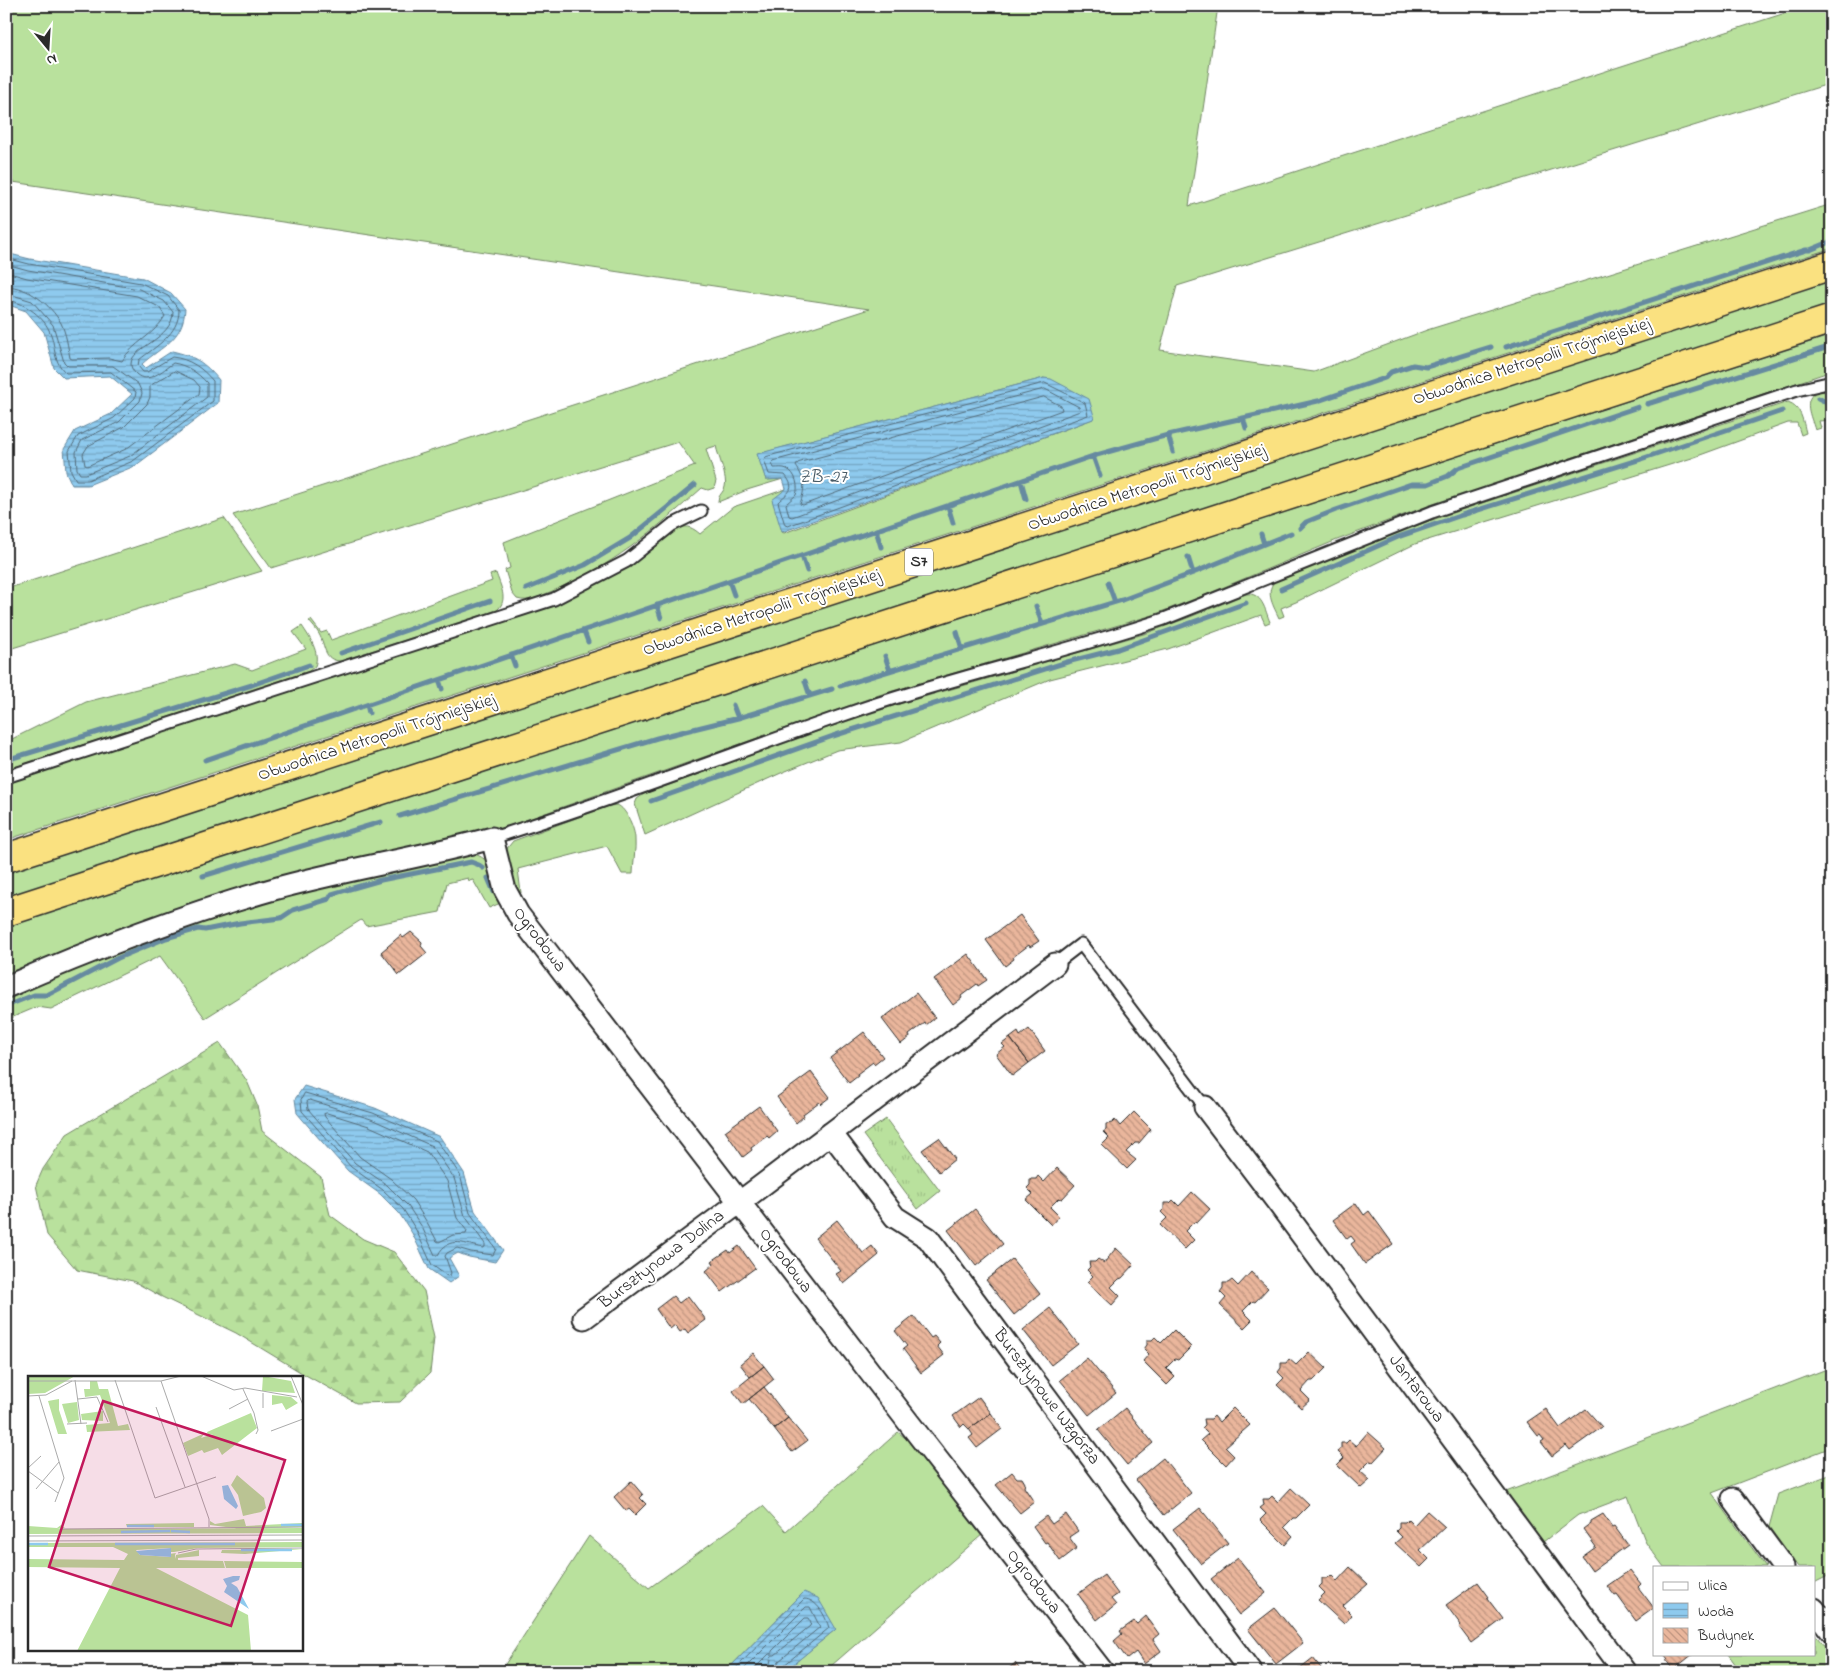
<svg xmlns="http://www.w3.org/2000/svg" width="1838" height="1678" font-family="'Indie Flower',sans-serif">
<defs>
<pattern id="forest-firs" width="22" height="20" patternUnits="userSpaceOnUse" patternTransform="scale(1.25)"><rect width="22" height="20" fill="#b9e19d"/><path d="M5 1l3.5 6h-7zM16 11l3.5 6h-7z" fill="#9fc187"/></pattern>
<pattern id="park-tufts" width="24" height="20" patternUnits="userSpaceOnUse" patternTransform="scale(1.25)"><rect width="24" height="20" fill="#b9e19d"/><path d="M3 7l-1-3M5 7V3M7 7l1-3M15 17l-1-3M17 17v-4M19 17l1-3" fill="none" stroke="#9fc187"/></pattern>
<pattern id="water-rules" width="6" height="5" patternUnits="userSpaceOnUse" patternTransform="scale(1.25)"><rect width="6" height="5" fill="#8ecaee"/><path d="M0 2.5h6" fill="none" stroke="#74a4c1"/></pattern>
<pattern id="building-back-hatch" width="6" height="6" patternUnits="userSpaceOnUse" patternTransform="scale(1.25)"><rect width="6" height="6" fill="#eab69c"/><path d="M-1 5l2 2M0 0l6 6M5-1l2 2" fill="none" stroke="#be947f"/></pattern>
</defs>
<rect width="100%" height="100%" fill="#fff"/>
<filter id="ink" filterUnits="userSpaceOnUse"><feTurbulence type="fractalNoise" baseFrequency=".02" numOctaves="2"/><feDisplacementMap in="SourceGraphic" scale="10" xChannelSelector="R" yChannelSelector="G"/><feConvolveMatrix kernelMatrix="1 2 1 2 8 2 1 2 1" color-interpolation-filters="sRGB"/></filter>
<g filter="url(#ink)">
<path fill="#b9e19d" stroke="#728664" d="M6,6H1218L1189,206L1807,6H1832V83L1177,286L1160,350L1314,372L1427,330L1832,204V248L6,840V783L537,611C570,598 602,583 633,563C649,553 663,540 678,528C688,525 693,528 700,534L733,507L786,489L782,532L784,533L1093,419L1044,378L758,454L766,480L783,479L747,490L718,502C718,495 723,493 725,487C728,478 718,456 716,446L706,449L716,481L714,488L708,490L702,488C656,529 609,569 550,592C540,596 529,603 517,599L512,593L505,570L510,568L504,542L695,466L678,442L271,568L233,515L869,309L6,181Z
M1832,276V307L6,899V868Z
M1832,335V371L1433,504L1337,540L1205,595L1153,615L879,695L506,827L6,979V926Z
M1818,391L1828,392L1832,395V420L1819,421L1821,428L1815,430C1811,416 1801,399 1818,391Z
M1788,402C1801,406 1803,421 1806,433L1801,435L1797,423H1788L1692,458L1415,544L1296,602L1281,608L1284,616L1279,618C1274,607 1265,593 1274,582L1390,535L1446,515Z
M224,518L262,571L6,650V589Z
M496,573C500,585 509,600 497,610L340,661C323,660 326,646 319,634C317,630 312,625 309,621L311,620L321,633L327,631L331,640L492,581L490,575Z
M1246,594C1262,592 1265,610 1270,622L1265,624L1261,615L1168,649L1050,679L901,742L837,750L781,773L645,835L635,804L637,799L644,794L830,727L899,704L1147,633L1190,617Z
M302,626C310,638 320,652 315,666L309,671L6,770V742L86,702L235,664L252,670L306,649L293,632Z
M617,805C626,808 635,829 635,839C636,849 633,863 633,874H622L607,846L518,869L521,893L513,897L505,851L513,841L609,806Z
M470,853C494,857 498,881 505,901L489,908L473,880L469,881L468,878L447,883L440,912L366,926L361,920L205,1018L160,956L51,1009L37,1007L6,1020V995L105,953L273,897Z
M1832,1367V1447L1712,1493L1766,1567H1664L1646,1543L1628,1496L1578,1515L1543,1542L1506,1492Z
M898,1432L922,1452L983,1534L824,1672H796L791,1666L836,1629L804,1592L725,1672H500L589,1536L649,1588L763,1506L786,1531Z
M1832,1474V1574L1814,1583V1567H1798L1769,1527L1778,1494Z
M1814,1633L1832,1656V1672H1741L1728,1654H1814Z"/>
<path fill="url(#forest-firs)" stroke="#728664" d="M220,1043L247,1081L257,1105L262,1131L321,1177L330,1215L363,1239L394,1252L424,1291L434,1338L430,1373L400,1402L356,1403L302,1373L236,1333L160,1296L133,1281L77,1270L47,1235L36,1185L43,1169L67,1134Z"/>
<path fill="url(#park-tufts)" stroke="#728664" d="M886,1119L940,1191L918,1209L863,1135Z"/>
<path fill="url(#water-rules)" stroke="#668aa0" d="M6,253L30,259L143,278L171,293L185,309C183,340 162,346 142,364L146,368L172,351C194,356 204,362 219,380L218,403L135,466L88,485H72L66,472L64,449L75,431L111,414L132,394L110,376L64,378L54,368L44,332L26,311L6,304Z
M1044,378L1051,379L1089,399L1094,416L1093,419L782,532L772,500L786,489L783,479L766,480L757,454Z
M304,1086L375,1108L440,1137L464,1173L475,1211L503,1250L495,1262L469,1257L458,1253L449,1258L459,1276L449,1283L429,1269L412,1233L399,1213L380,1194L348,1171L315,1134L297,1113L295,1099Z
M804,1592L818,1598L836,1629L784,1672H725Z"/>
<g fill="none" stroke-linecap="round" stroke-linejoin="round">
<path stroke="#536b79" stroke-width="1" d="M6,258L29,264L141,283L168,296L179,310C179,334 156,346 139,360L138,366L143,372H147L172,357C190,359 202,368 213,381V401L133,461L88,480H76L71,471L69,451L78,436L114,418L135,398L136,392L111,372L66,373C51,359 57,346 49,330C42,315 22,301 6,300
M6,264L28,270L139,289L164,301L173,312C173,339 131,347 131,364C131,368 133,371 136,374C148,385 163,370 173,363C187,365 198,373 207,383V397L130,456L86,474H80L77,469L76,452L82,440L119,422L140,401L142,393L138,384L113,366H68L64,362L53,325L32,301L6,293
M6,272L27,278L137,296L159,307L165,316C154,336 133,342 122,361L109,358L72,359L70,358C68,347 66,333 61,323C50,304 29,287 6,286
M175,371L194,380L200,387L199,394L126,449L87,466L85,465L83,454L88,446L124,427L147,404L150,397V386Z
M1045,383L1085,403L1088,415L788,526L785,525L778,502C788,492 797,490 785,475L769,474L764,460L766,457Z
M1045,389L1079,407L1080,411L792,517L789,516L786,504L796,495C799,487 796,473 787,469C783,467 779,468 774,468L772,464L774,461Z
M1044,397L1061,406L1062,410L803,505L800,504C805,489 806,481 796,466L798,463Z
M305,1093L373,1113L437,1141L460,1175L470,1213L496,1249L493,1255L471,1252L457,1248L447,1253L445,1256L451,1273L450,1275L447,1276L432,1265L416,1230L403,1209L383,1190L351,1167L302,1111L301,1100Z
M310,1100L371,1119L432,1146L454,1178L465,1216L485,1244V1247L483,1248C466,1245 449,1234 438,1255H435L422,1227L408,1206L387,1185L355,1163L308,1109L307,1102Z
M327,1113L369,1126L427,1152L447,1181L457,1218L467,1231L466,1234L453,1235L439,1242L437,1241L428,1224L413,1200L391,1179L360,1157L325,1117L324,1114Z
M732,1672L804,1599C817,1599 826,1617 829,1628L783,1666L782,1672
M741,1672L806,1607H810L820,1627L779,1661L776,1666L775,1672
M751,1672L769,1654H772V1651L805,1618H808L811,1623L810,1626L775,1655H772L768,1672"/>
<path stroke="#668aa0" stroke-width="5" d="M1506,347L1806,250H1810L1832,241
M1818,398L1832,405
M1647,404L1832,346
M1243,418L1246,428
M1168,435L1173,452
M1093,456L1100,476
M1021,481L1026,499
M948,506L953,523
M1300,528L1306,522L1336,510L1411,484H1428L1448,476L1458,468L1638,407
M876,530L881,547
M1261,534L1264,544
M802,556L807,571
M1188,557L1193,573
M729,581L734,595
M1108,583L1115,602
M526,589L585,565L630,538L695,485
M1281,589L1398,537L1462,515L1641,459L1782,411
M657,605L661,618
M1036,606L1042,624
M584,631L588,642
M957,632L962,649
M341,653L490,601
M511,655L515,666
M885,656L890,671
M439,680L442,689
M805,681L810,696
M840,686L1122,600L1193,573L1291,533
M367,705L369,713
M733,705L738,718
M6,760L252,685L309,665
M205,760L1093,456L1168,435L1318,401L1385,378L1391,372L1413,365L1426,367L1491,347
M651,801L833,736L1067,662L1118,649L1246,603
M400,816L657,738L738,718L832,689
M203,876L381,822
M488,878L494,892
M6,944H7
M6,1006L34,995H47L118,958L166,938L198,929L205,930L240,923L281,918L293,910L329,899L332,894L381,880L471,862L479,865L483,868"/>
</g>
<path fill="url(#building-back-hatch)" stroke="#2b2b2b" d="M1020,915L1039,941L1030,947L1029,945L1013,957L1014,959L1005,966L986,940Z
M411,932L422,942L421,946L427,953L399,975L381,952L401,935L403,938Z
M968,954L987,980L978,986L977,984L961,996L962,998L953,1005L934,979Z
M916,993L935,1018L926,1025L925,1023L909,1035L910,1037L901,1044L882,1019Z
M1029,1029L1045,1051L1029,1063L1010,1038L1018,1032L1020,1036Z
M864,1032L883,1057L874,1064L873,1062L857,1074L858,1076L849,1083L830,1058Z
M1010,1038L1029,1063L1012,1076L996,1054L1005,1047L1002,1044Z
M811,1072L830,1097L821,1104L819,1102L803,1114L804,1116L796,1123L777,1097Z
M759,1106L777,1131L769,1138L767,1136L751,1148L752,1150L743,1157L725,1131Z
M1134,1112L1151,1129L1139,1143H1135L1126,1152L1136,1160L1127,1169L1102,1145L1109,1138L1103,1132L1106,1130V1124L1112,1123L1115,1120L1120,1126Z
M939,1138L955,1159L939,1172L922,1150Z
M1057,1168L1075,1185L1062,1199L1059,1198L1050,1207L1059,1216L1051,1225L1026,1200L1033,1194L1027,1188L1030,1185V1179H1036L1038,1176L1044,1182Z
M1192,1192L1210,1209L1197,1223L1194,1222L1185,1231L1194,1240L1185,1249L1160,1225L1167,1218L1161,1212L1164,1209V1203H1170L1173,1200L1179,1206Z
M1356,1203L1364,1215L1369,1211L1393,1244L1365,1264L1351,1244L1355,1241L1351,1236L1347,1239L1333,1220Z
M975,1209L1003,1244L976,1266L948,1230Z
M837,1220L863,1253L872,1246L879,1255L844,1284L836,1274L841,1271L815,1238Z
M739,1246L755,1268L722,1292L706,1271L714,1264L712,1261L728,1250L730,1253Z
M1116,1248L1134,1265L1122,1278L1119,1279L1111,1287L1120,1296L1112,1305L1087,1282L1093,1276L1087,1270L1090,1267L1089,1262H1095L1098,1259L1104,1263Z
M1012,1259L1040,1294L1014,1315L986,1280Z
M1251,1272L1268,1288L1255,1302L1253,1301L1243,1311L1252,1320L1244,1328L1220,1305L1226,1298L1220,1292L1223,1288V1283H1228L1232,1280L1238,1286Z
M673,1296L679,1303L688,1296L706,1320L688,1333L685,1329L680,1332L675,1325L670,1329L656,1309Z
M1050,1308L1078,1344L1051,1365L1023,1330Z
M914,1316L931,1338L934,1336L940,1343L937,1346L944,1355L921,1373L903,1349L907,1346L895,1331Z
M1174,1330L1191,1347L1178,1360L1175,1359L1166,1368L1175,1377L1167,1385L1143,1361L1149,1354L1144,1349L1147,1345V1340H1152L1155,1337L1161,1343Z
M1309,1352L1326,1368L1313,1381H1310L1301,1391L1310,1400L1301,1408L1277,1385L1284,1378L1278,1372L1281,1368V1363H1286L1289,1359L1296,1365Z
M753,1353L764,1366L750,1377L740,1364Z
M1087,1358L1116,1393L1089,1415L1060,1380Z
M764,1366L774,1379L743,1404L733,1391Z
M764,1387L788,1418L774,1429L749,1399Z
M979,1397L991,1413L969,1429L964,1424L961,1427L953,1416Z
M1125,1408L1153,1443L1127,1465L1098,1430Z
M1233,1408L1250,1425L1225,1447L1234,1456L1226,1465L1201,1440L1208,1434L1202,1428L1205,1425L1204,1419H1211L1214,1416L1219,1422Z
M1546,1409L1560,1428L1586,1409L1602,1427L1570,1450L1566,1445L1552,1456L1541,1442L1544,1440L1540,1435L1538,1436L1527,1422Z
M991,1413L1002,1429L977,1448L969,1438L973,1435L969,1429Z
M788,1418L807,1441L792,1452L774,1429Z
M1368,1432L1386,1448L1373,1462L1370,1461L1360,1471L1370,1480L1361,1488L1337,1465L1344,1458L1338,1452L1341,1448V1443H1346L1349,1440L1356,1446Z
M1163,1458L1191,1493L1164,1515L1136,1480Z
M1012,1472L1017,1478H1022L1025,1483L1024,1487L1034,1502L1020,1513L996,1485Z
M631,1481L643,1495L640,1498L646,1504L635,1515L629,1509L626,1511L614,1497Z
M1291,1488L1309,1505L1296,1518H1293L1284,1527L1293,1536L1285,1545L1260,1520L1266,1514L1260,1508L1264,1505L1263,1499H1269L1272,1496L1278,1502Z
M1200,1508L1228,1543L1201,1564L1173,1529Z
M1427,1511L1445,1527L1420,1550L1429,1559L1421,1567L1395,1543L1402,1537L1396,1531L1399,1528V1522H1405L1408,1519L1414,1525Z
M1066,1514L1078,1531L1069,1537L1077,1548L1060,1561L1047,1542L1045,1543L1033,1526L1046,1516L1052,1524Z
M1603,1514L1612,1527L1614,1526L1628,1545L1592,1571L1582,1557L1596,1547L1583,1529L1591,1523V1521Z
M1238,1558L1266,1593L1239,1615L1211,1579Z
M1350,1567L1368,1584L1343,1606L1352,1615L1344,1624L1318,1600L1325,1593L1319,1587L1322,1584V1578H1328L1331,1575L1337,1581Z
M1630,1570L1641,1584L1638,1587L1654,1608L1636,1621L1617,1595L1615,1596L1607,1586Z
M1104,1575L1118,1594L1111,1599L1116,1605L1097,1620L1078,1594Z
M1478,1582L1489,1597L1487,1598L1503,1619L1471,1643L1459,1627L1461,1625L1446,1605Z
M1275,1608L1303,1643L1276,1664L1248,1629Z
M1146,1616L1159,1634L1153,1639L1161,1651L1144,1664L1136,1652L1127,1659L1114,1641L1122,1634L1120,1631L1134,1621L1137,1624Z
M1664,1654H1693L1673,1670L1666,1660L1668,1659Z
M1313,1658L1324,1672H1295Z
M1015,1663L1022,1672H1005Z
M1713,1667L1716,1672H1706Z"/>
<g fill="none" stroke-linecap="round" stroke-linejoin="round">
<defs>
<path id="service" d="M6,777L554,599L627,561L672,525L701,511
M492,838C619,799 742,749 867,707C965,674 1066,652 1164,619L1432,512L1797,390L1832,382
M1055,964L1081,944L1205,1107"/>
<path id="minor" d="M6,987C93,949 182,915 274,889C346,869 420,858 492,838L505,890L518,914L909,1423L1103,1672
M1205,1107L1278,1203L1625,1672
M831,1133L895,1217L928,1238L1251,1672
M584,1318L740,1202L1055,964
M1733,1499L1783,1567
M1814,1609L1832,1632"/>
<path id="motorway" d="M6,858L1832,265
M6,912L1832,319"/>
</defs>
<use href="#service" stroke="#2b2b2b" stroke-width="15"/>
<use href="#minor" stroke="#2b2b2b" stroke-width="25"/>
<use href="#motorway" stroke="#2b2b2b" stroke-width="31"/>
<use href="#service" stroke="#fff" stroke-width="11"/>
<use href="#minor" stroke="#fff" stroke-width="21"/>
<use href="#motorway" stroke="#fae180" stroke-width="28"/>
</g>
</g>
<g text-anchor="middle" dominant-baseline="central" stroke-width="4" stroke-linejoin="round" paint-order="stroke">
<rect fill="#fff" stroke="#6b6b6b" stroke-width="1" x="905" y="548.5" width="28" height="27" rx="4"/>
<g font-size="16" font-weight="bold" fill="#2b2b2b">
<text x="919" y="562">S7</text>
</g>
<g font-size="18" fill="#2b2b2b" stroke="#fff">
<text transform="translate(1532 362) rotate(-18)">Obwodnica Metropolii Trójmiejskiej</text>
<text transform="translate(1147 488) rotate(-18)">Obwodnica Metropolii Trójmiejskiej</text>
<text transform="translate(762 613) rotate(-18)">Obwodnica Metropolii Trójmiejskiej</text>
<text transform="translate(377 738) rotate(-18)">Obwodnica Metropolii Trójmiejskiej</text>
<text transform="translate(539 940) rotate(53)">Ogrodowa</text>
<text transform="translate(662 1260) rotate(-37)">Bursztynowa Dolina</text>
<text transform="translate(785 1261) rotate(53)">Ogrodowa</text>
<text transform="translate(1416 1389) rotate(53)">Jantarowa</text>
<text transform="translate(1046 1397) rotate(53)">Bursztynowe Wzgórza</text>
<text transform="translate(1033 1582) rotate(52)">Ogrodowa</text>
</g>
<g font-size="19" font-style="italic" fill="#495b66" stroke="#fff">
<text x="823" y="477">ZB-27</text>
</g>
</g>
<g transform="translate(28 1376)">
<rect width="275" height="275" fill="#fff"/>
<path d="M62,5H69L71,13H80L90,50L100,48L102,54L59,56L58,49L82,47L72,19L57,21L56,13H62ZM244,19L263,21L270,27L258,34L254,27L244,29ZM31,23V34L39,58H30L20,25ZM49,26L51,44L40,47L34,28ZM75,35V45L54,44L53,38ZM223,37L229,52L194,79L190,72L176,77L174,74L160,80L155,67L177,57L173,62L185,58L180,59L179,56ZM216,143L218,150L274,147L275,151L214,153L182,149V145L187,148ZM166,147V151H99L98,148ZM33,149L37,152L29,153L275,152V157L0,158V150L29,152ZM275,166V171L170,172L146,176H141L143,172L108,174L112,179L143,181L141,178L148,177L147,179V183L148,179L171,174V180L150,182V184L195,185L197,192H128L220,239L223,275H49L92,192L0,191V183L96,184L100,178L85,171H0V167ZM275,173L217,178L193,177L194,174ZM196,185L275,186V192H198Z" fill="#b9e19d"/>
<path d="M0,0H47L17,17L0,18ZM235,0L263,5L267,17L234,15ZM209,99L236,122L238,132L233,136L215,140L210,119L203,109Z" fill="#b9e19d"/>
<path d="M200,109L210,130L208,133L196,123L194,110ZM143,172V181L112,179L108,175ZM205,200H212L211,204L203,207L209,211L221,233L196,216L199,210L195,203Z" fill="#8ecaee"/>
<path fill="none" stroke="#8ecaee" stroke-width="2.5" d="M253,149H275M99,150H126M143,155L162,156M93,156L142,155M0,168H20M87,168H207M213,174H264"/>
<path fill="none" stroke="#aaa" stroke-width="1" d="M173,0L206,14L217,12M263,0L275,29M47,4L53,48M87,4L127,122L188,101M0,5H133L153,0M133,5L181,143V151M217,12L269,21M215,13L226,37L230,54L228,58M235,17V32M0,20L18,19L44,5M11,20L36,102L27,126M50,23L69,21L80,46M128,31L157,111M201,33L220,23M39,48L59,47M243,55L275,43M0,92L13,80M0,95L30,117M8,113L31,86M33,153L275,151M0,160L275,159M0,165L275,164M150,177L168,173L275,172"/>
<path fill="#c2185b" fill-opacity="0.15" stroke="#c2185b" stroke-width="2.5" d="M75,25L257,84L203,250L21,191Z"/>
<rect width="275" height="275" fill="none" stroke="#2b2b2b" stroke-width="2.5"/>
</g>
<rect width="1838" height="1678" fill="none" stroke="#fff" stroke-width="25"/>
<rect x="12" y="12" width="1813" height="1653" fill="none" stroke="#2b2b2b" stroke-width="2" filter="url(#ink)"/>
<rect x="1653" y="1566" width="162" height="90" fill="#ffffff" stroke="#aaaaaa"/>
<rect x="1663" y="1582" width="25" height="8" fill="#ffffff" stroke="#aaaaaa"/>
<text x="1698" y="1590" font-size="15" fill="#2b2b2b">Ulica</text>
<rect x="1663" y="1603" width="25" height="15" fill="url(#water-rules)" stroke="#aaaaaa"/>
<text x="1698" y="1616" font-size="15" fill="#2b2b2b">Woda</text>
<rect x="1663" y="1628" width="25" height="15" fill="url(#building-back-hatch)" stroke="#aaaaaa"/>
<text x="1698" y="1640" font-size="15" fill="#2b2b2b">Budynek</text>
<g transform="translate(48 48) rotate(162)" stroke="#ffffff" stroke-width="4" paint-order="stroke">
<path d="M0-4L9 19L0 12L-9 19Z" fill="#2b2b2b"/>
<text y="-8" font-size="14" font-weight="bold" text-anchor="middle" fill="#2b2b2b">N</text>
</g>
</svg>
